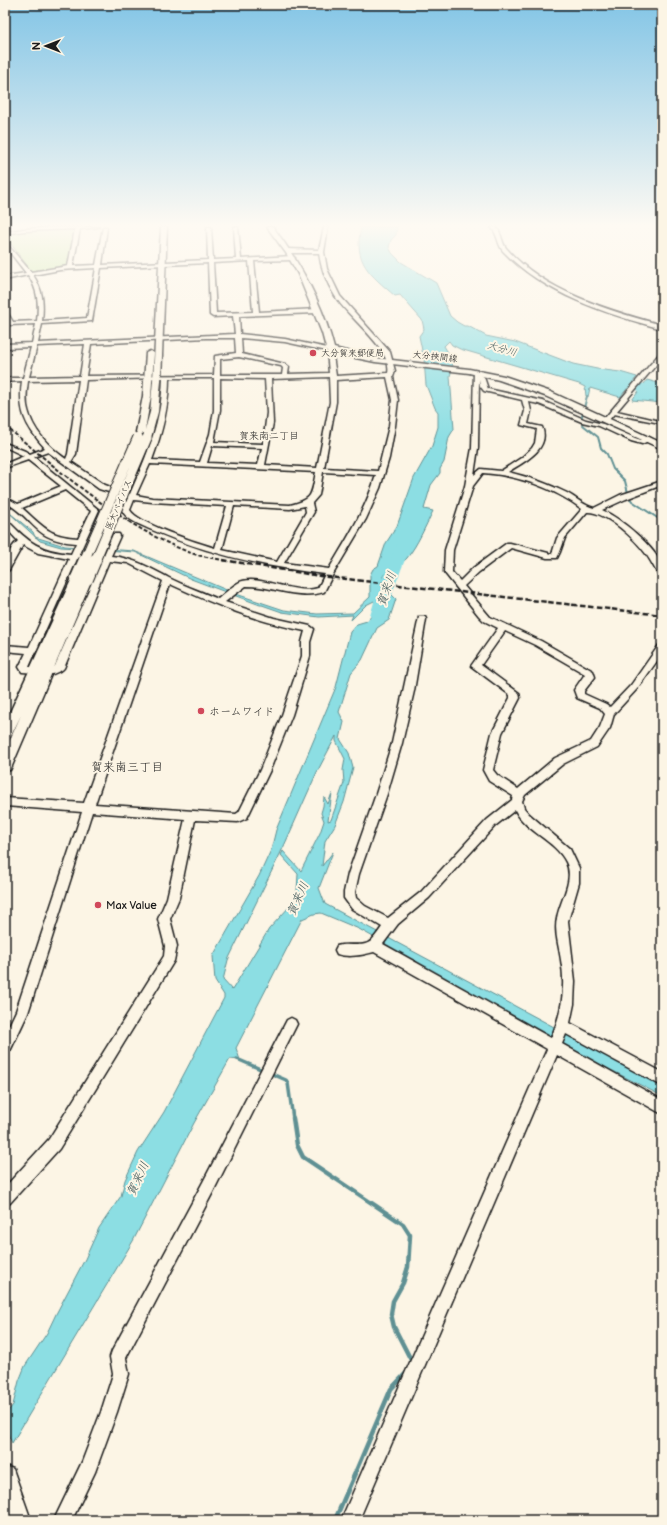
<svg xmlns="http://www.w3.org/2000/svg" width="667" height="1525" font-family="'Balsamiq Sans','Klee One',sans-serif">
<rect width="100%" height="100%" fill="#fcf5e5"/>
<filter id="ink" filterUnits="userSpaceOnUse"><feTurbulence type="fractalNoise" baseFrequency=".025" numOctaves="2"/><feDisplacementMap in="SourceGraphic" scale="8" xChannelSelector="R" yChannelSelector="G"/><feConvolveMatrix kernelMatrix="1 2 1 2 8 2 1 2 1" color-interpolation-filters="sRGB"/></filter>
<g filter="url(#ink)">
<path fill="#c3e69f" stroke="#70815e" d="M76,229L68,266L32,272L5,236V234L25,231Z"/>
<path fill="#8cdee3" stroke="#5f9093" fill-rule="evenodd" d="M361,227H397L396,235L391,240L389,247L392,253L401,262L436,283L450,316L457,322L464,326H468L486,336L515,342L573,364L597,369L620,372L637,377L620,397L590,388L588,397L586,396L585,387L579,384L460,349L452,345L449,341L444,346L449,354L453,366L450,376L454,429L449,437L444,462L440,469V473L431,485L424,509L433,511C425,527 418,544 407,558C401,566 387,567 383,576C382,580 382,585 381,589L390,593L396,599L389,620L377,628L362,660L351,673L339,712L344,722L340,739L349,753L353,768L344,802L335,825L325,841L322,866L333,852L319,888L325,904L662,1085V1096L611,1070L359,929L321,913L314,914L302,919L236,1048L240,1060L230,1059L194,1123L133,1241L12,1443L5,1427V1415L13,1405L19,1381L25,1366L47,1333L56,1314L85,1259L99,1228L121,1196L125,1180L138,1152L164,1112L224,998V995L215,981L213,956L259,876L271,850L276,830L336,687L350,632L357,624L367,621L375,612L378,606L374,601L366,605L351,620L353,615L319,617L282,612L262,605H260L191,579L135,552L61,547L40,541L5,509L33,532L35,537L65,546L134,551L236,594L284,610L317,614L353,613L370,597V575L373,569L378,566L386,543L397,526L414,478L432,446L438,427V412L435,408L426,385L424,360L419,336L424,329L422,320L400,295L395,296C370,274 353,263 361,227ZM336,736V741L345,759L343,770L344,783L331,820L328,821L332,793L328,804L324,797L323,806L321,813L324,821L320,833L301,871L283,851L281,855L298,874L297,891L291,905L269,929L232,990L223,980L228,960L284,846L317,772Z
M647,380L662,384V403L632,400Z"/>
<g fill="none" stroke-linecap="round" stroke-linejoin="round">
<path stroke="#5f9093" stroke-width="2" d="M587,396L581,420L583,425L598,437L601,448L607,454L613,469L625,481L629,497L632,501L662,521"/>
<path stroke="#5f9093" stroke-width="3.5" d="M237,1059L286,1080L288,1083L293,1119"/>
<path stroke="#5f9093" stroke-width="4.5" d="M293,1118L297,1145L303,1157L403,1224L410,1235L408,1267L403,1283L393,1301L391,1314L394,1327L412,1362
M335,1520L391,1389L407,1372"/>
<path fill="#8cdee3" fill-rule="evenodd" d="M605,375L662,388V396L601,382L599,379L601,376Z
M404,539L409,541L411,544L394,588L386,616L384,620L378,621L372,620L370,616L378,588L397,544L399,541Z"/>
<defs>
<path id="minor" d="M56,227H99L80,229L73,266L96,265L103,227H107L102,265L208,260L207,227H211L213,260L236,259L234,227H238L241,259L292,256L295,258L292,260L254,261L259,312L317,309L320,311L317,313L239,316L240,334L285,339L332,349L336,376L388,373C393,349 347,317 335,296C327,283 321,269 319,253H288L285,251L288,249L319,250L324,227H328L324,252L327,269L340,296L390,352L395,371L393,377L398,400L395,426L389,458L380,488L366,519L332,576L324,592C297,600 273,586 246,586L225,602L274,618L310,626L314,629L310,642V656L292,715L270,770L247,818L238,822L195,820L179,898L170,919L177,946L174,961L59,1149L10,1203L5,1205V1187L49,1139L164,956L165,946L158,919L167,898L185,819L92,812L28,1013L10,1051L5,1053V1034L16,1011L82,812L5,806V798L84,803L163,581L128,563L109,561L64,668L62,670L53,674L22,672L19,667L26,653L5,651V645L29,647L69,559L38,553L23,545L9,570L5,573C5,561 9,548 18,541L5,527V521H8C28,542 41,552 71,554L76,543C32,540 37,520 5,502V497L18,504L61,486L28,460L5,468V464L24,456L5,447V443L25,451L30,454L45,448C25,426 18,411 22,381L5,382V378H23L31,347L5,348V344L32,343L36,324L9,325L5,318V311L7,312L13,322L37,321C39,303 38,290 28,275L5,280V276L26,273L5,246V242L31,272L68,266L75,229L24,231L5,234V232L24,229ZM249,261L253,312L216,313L213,263ZM208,263L210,315L213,317L233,316L235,334L38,343L42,324L92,321L101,268ZM96,268L87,318L42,321C44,303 43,290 33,275L60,270ZM206,338H235L236,353L215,356L214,375L86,376L91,344ZM241,338L285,342L327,351L329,373L288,374L289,367L285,364L242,354ZM85,344L80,376L29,377L37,346ZM239,357L281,366L283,368L282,375H220V359ZM329,377L330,402L317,468L265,465L273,423L271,379ZM387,377L392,400L389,426L378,471L324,468L336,402V380ZM163,378C162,420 147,456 130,494L105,485L71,462L76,454L86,380ZM169,378H214V410L210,434L200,462L152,460C162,433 169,407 169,378ZM220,378L265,379L267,413L263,444L214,442L220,410ZM79,380L68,454L66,459C49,447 33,430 28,410C25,400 27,390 28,381ZM212,446L262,448L258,465L207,463ZM48,452L99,489L128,498L122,510C126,520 143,526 152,530C207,554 265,567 325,574L318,588C293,596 257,572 238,583C231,587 224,594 218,599C202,592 185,586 169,578C150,568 134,558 111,556L120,536L119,534H113L104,555L79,554L99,510L34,457ZM150,464L316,472C311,495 314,499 290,505L152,498L136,495ZM323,472L376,475C366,509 347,539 329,569L284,563L314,512L312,503L319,495ZM65,490L91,511L78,538C48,536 44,527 22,508ZM134,500L152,502L227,506L215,548C198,543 138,524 130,510ZM234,506L290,509L305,506L306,512L277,562L222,550ZM77,559L102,560L55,666L52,668L29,667ZM170,584C213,604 257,622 305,631L302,642V656L282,715L260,770L239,812L236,814L95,804Z
M491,227H496C503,235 501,243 507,249C543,291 610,311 662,325V329C606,314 544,294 503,251C497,244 499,236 491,227Z
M662,352V358L617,411L660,421V423L614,414L608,421H604V419L660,353Z
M474,371H478L479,374L484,377L488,389L543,401L586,420L603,424L635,438L641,440L649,437L652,439L642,444L631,441L599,426L582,422L539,404L529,402L531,411L528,424L542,427C551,449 524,462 508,472C529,477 549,484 567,493C576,498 585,506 594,508L620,495L662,481V485L626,499L602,510C620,518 657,548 662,567C663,570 662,574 662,577L659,576C655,569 651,561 646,554C636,540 606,511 587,512L565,538L560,552L557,558H547L511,548L479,572L464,586L490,617L541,641L593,671L595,677L584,691V694L606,704L610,707L631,685L659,645L662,644V654L637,689L614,714L610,728L597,747L563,764L525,795L522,801L524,808L529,814L570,849L579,868V883L568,921L575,981L574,1004L570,1023L662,1072V1086L566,1034L562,1044L662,1100V1114L557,1055L359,1520H341L547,1049L374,952C362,955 349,958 337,954L335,950L337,946C347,942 364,949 372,940C376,936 379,931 382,927L352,909L344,898V892L348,874L376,794L392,743L419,617H425L426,619L414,691L402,743L387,794L359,874L355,892L356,898L365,906L388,918L421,892L487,820L512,800L513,796L489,781L483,770L492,733L510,698V695L471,666L498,628L484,621L479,616L444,572L445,550L465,486L472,448ZM479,379L480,386L484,391L522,400L525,411L521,425L537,429L535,443L532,448L521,458L501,471L481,469L474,475L478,448ZM483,473C517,475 554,488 582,509L557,538L552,554L510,543H507L473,568L460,581L452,572L453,550L473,486ZM505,631L535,645L585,674L574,690L577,698L600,708L605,714L600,727L591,741L555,758L518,789L497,775L493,770L502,733L520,698L519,693L481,665ZM515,810C526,832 555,840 566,862C575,880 560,900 557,918C554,932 559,946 561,960C566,987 562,1013 551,1038L383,944L398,924L429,898L495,826Z
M291,1018L295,1020L297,1024L213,1192L126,1358L129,1374L117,1412L95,1472L72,1520H54L82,1462L101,1412L113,1374L110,1357L112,1351L203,1182L287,1020Z"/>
<path id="major" d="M161,227H167L161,381L158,412L151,438L147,441L143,438L144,433L140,435L136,432L143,396L146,353L150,351L154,353L151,396L145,430L150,412L153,381Z
M267,227H273C300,263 323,304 334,348L375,358L469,369L504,376L551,392L662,443V449L545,396L499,380L469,373L375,362L327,352L322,333L298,274L286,253Z
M77,575L82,578L87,576L91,577L92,579L12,766L10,770L5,771V751L21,715L9,740L5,742V723L72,578Z
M5,1466L13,1469L31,1520H9L5,1509Z"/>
</defs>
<use href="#minor" stroke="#1c1c1c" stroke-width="3"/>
<use href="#major" stroke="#1c1c1c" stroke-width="3"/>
<use href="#minor" fill="#fcf5e5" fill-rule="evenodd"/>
<use href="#major" fill="#fcf5e5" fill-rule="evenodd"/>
<path stroke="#1c1c1c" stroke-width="2" stroke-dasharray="4 2" stroke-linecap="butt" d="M5,426C63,473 120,526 191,553C202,557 215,558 227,561"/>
<path stroke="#1c1c1c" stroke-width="2.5" stroke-dasharray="5.5 2.5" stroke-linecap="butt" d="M223,560L320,576L662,615"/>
<defs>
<path id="major-bridge-far1" d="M84,561L138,437
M95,561L147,438"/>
<path id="major-bridge" d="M77,578L85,560
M87,579L95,560"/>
</defs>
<use href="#major-bridge-far1" stroke="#1c1c1c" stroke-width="11" stroke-linecap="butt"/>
<use href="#major-bridge" stroke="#1c1c1c" stroke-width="14" stroke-linecap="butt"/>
<use href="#major-bridge-far1" stroke="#fcf5e5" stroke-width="9"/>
<use href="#major-bridge" stroke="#fcf5e5" stroke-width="12"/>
</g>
</g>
<linearGradient id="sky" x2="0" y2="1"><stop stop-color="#83c5e6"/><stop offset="0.51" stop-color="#fefaf3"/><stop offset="1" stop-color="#fefaf3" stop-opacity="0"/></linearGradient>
<rect width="667" height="441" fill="url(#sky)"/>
<g fill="#d1495b" stroke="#fcf5e5" stroke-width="1.5">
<circle cx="313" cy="353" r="4"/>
<circle cx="201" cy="711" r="4"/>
<circle cx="98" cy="905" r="4"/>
</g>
<g text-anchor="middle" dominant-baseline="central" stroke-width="4" stroke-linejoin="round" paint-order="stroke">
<g font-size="9" fill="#1c1c1c" stroke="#fcf5e5" text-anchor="start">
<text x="321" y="353">大分賀来郵便局</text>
</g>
<g font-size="9" fill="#1c1c1c" stroke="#fcf5e5">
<text transform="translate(435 357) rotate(6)">大分挾間線</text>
<text transform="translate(119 505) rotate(-67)">医大バイパス</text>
</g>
<g font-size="10" font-style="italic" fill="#3e5658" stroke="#fcf5e5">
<text transform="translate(502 349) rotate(16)">大分川</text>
</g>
<g font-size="10" fill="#1c1c1c" stroke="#fcf5e5">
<text x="269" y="436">賀来南二丁目</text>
</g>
<g font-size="11" fill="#1c1c1c" stroke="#fcf5e5" text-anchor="start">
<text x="209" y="711">ホームワイド</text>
<text x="106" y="905">Max Value</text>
</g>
<g font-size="12" font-style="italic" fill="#3e5658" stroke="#fcf5e5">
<text transform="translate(387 589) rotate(-71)">賀来川</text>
<text transform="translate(298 899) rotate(-66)">賀来川</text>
<text transform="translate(138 1179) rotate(-65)">賀来川</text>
</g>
<g font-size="12" fill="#1c1c1c" stroke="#fcf5e5">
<text x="127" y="767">賀来南三丁目</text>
</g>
</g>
<rect width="667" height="1525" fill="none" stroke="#fcf5e5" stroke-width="20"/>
<rect x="10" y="10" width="647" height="1505" fill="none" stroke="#1c1c1c" stroke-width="1.5" filter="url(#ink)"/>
<g transform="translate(46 46) rotate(270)" stroke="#fcf5e5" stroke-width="3" paint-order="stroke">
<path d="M0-3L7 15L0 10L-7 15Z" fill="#1c1c1c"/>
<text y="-6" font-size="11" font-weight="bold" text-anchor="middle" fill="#1c1c1c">N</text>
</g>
</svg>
